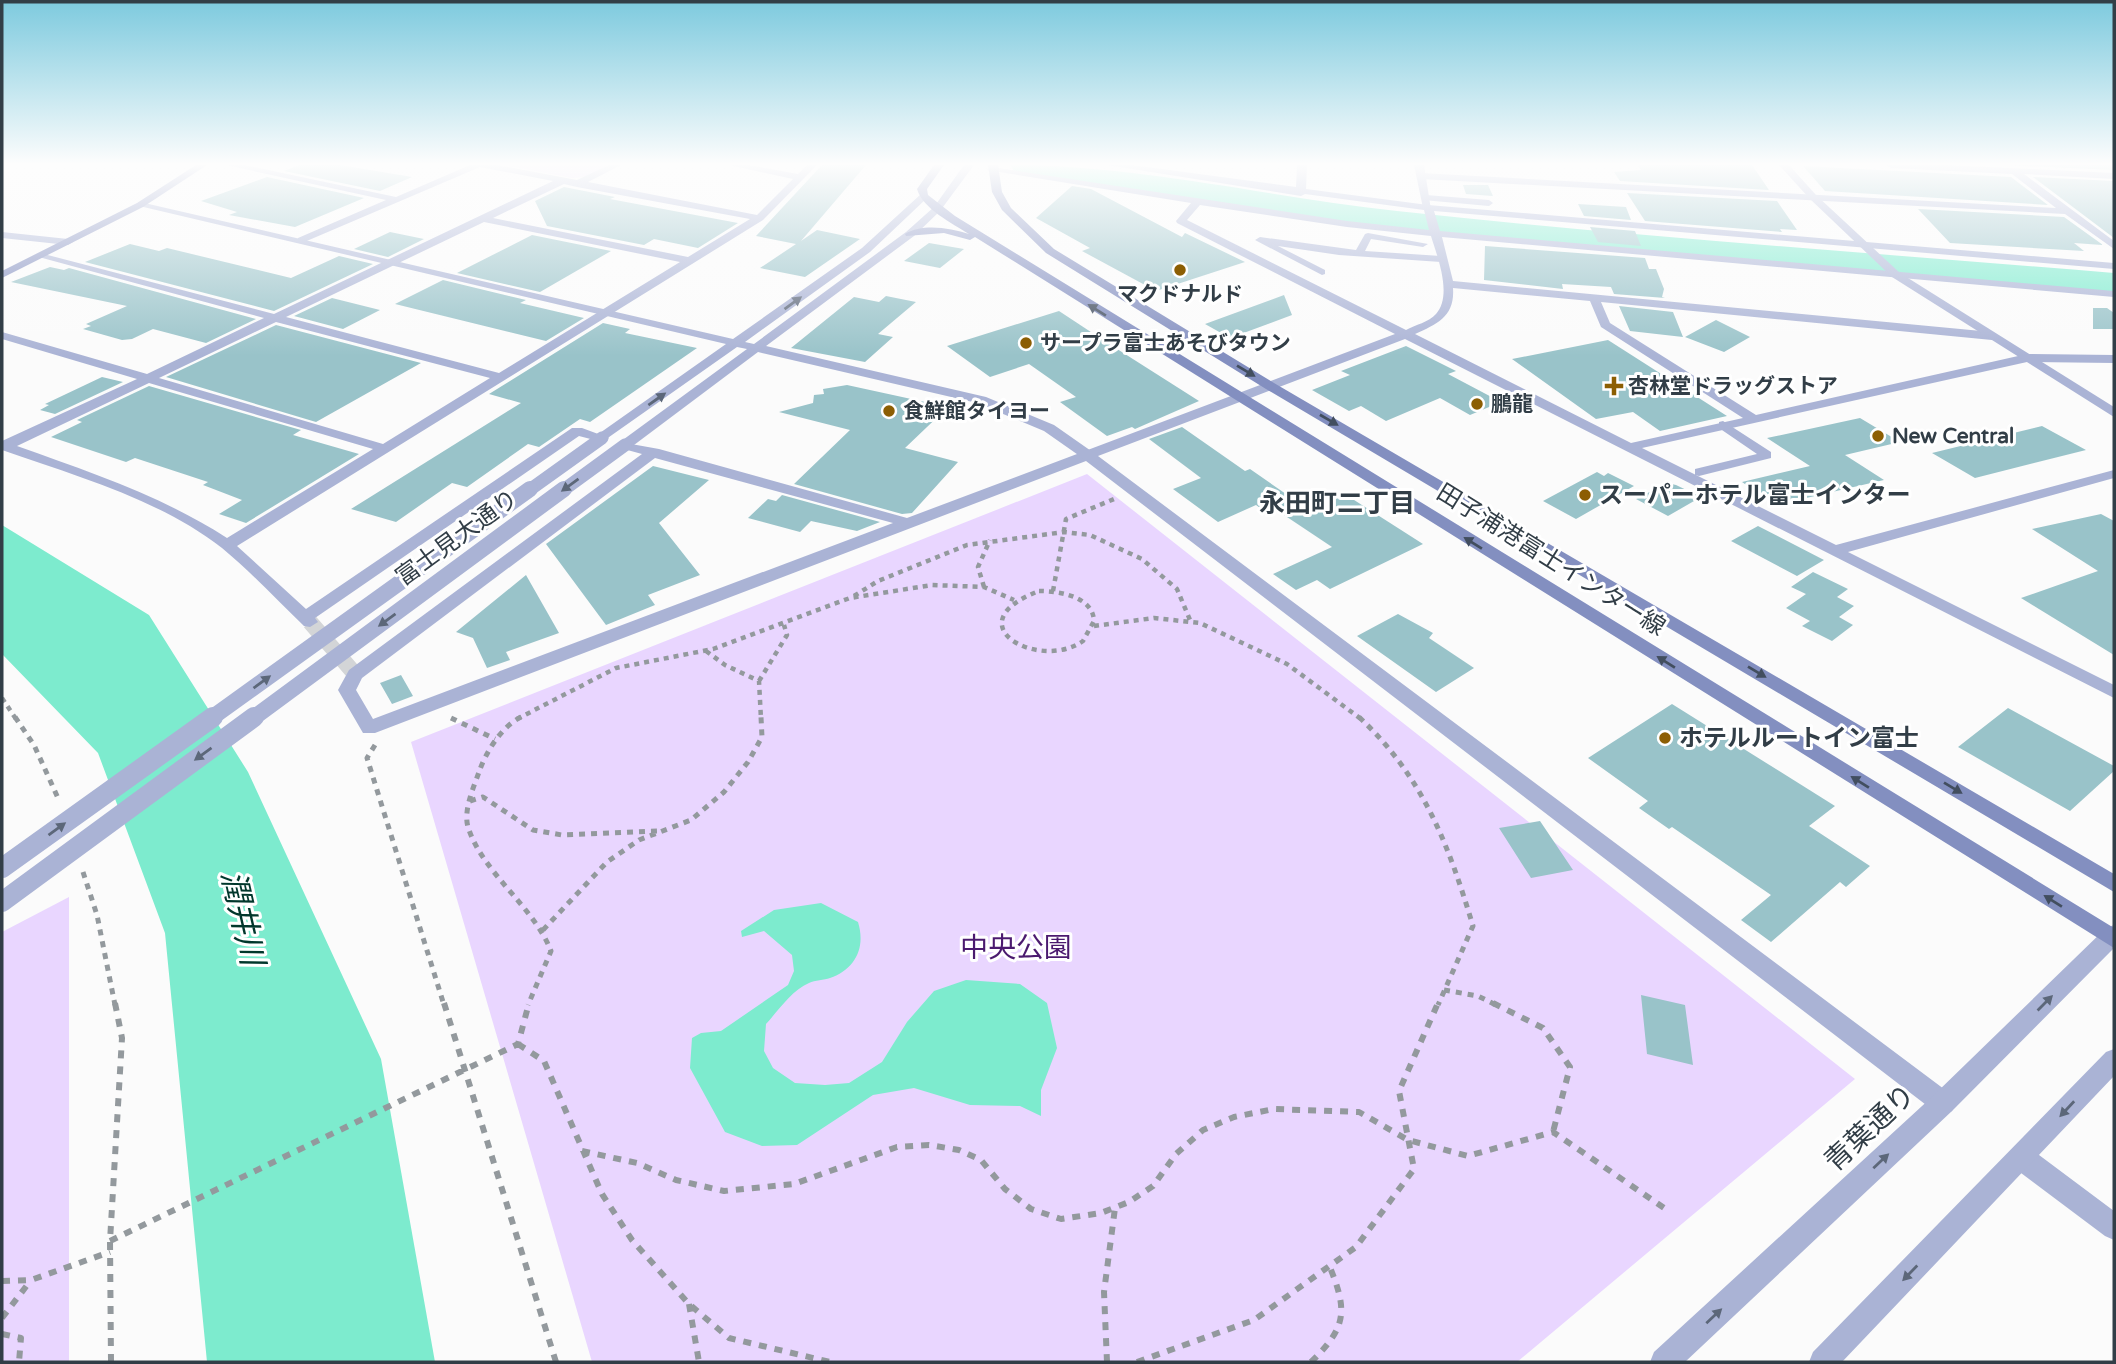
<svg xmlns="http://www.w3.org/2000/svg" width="2116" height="1364" font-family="'Varela Round','Noto Sans JP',sans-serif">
<rect width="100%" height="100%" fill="#fbfbfb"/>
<path fill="#e9d6ff" d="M504,165H609L585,177L572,178Z
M1087,474L1855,1079L1517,1362H592L411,742Z
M69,897V1362H2V932Z"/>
<path fill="#7debce" d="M2,525L149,615L248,772L381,1059L435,1362H207L165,933L98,753L2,654Z
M821,903L858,922C866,948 855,969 830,978C824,980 815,980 809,983C792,990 778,1011 766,1024L764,1051L773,1068L795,1083L825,1085L849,1083L882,1062L907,1022L934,991L966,980L1020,984L1047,1003L1057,1048L1041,1090V1116L1020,1106L970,1105L914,1088L873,1095L797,1145L762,1146L725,1132L690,1068L692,1038L701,1033L721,1031L788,985L794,971L792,955L764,931L742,937L741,931L774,910Z"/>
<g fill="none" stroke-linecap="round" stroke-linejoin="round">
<path fill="#7debce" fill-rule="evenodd" d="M1010,165C1140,165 1268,197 1397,211C1635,237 1875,253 2114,273V293L1490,239L1325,221L1023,173L1014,171Z"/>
</g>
<path fill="#99c3c9" d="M299,165H340L412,177L380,191L284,171Z
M822,165H866L801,241L817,230L860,239L805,277L760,268L796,244L756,236Z
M1638,165H1752L1769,190L1620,181L1614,172L1641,170Z
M2003,165H2114V170Z
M1803,166L2011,177L2048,205L1825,191Z
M267,177L364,198L295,227L229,215L237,212L201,201Z
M2033,177L2114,181V238Z
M1463,185H1488L1493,196L1466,194Z
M1072,186L1091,189L1182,237L1185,233L1245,262L1156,291L1082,251L1090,248L1036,218Z
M564,187L615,197L610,199L738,223L698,248L654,239L644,245L547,226L535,201Z
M1627,193L1777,201L1797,230L1780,229L1782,232L1645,221Z
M1578,204L1626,207L1631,220L1584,216Z
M1918,209L2064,217L2103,245L2074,243L2084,251L1950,243Z
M1590,227L1635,231L1641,246L1598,242Z
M390,232L424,239L388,257L354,249Z
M532,235L611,251L540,292L457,273Z
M929,243L964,249L940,268L904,261Z
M130,244L159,251L167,248L291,278L339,256L373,264L274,311L85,262Z
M1485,246L1645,258L1649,269H1656L1664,289L1662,297L1665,298L1614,294L1611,287L1562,284L1563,289L1484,280Z
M50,267L64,270L69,268L256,319L206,343L153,329L132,339L122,340L83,329L91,326L86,324L127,306L11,282Z
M443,280L526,300L520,303L584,318L546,341L395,304Z
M1284,295L1292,315L1230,338L1205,324Z
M886,296L916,302L878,334L893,337L865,362L791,348L854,297L879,302Z
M332,298L380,310L343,329L294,316Z
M1619,306L1673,312L1683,337L1630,331Z
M2093,308H2107L2114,313V329H2093Z
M1059,311L1103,340L1199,401L1135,429L1132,427L1107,436L1060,402L1076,397L1029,364L990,377L947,346Z
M1716,320L1750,337L1724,352L1685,337Z
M603,323L630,329L625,333L697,348L590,422L580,419L539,447L528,444L467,487L452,483L396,522L351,509L521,403L489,394Z
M276,325L421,363L316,422L166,377Z
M1608,340L1727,416L1660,431L1633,412L1596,419L1512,359Z
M1406,346L1456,371L1448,374L1501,402L1470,415L1440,398L1386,421L1361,406L1349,411L1312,390L1350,375L1341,371Z
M102,377L123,382L55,414L40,410L49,405L45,404Z
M847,385L948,407L905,448L958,462L912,513L902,514L794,484L850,430L779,412L813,403L814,395L824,394L823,389Z
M149,386L301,430L293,435L359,454L246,523L219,514L242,500L203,485L208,482L135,458L126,462L51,437L82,422L77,420Z
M1860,418L1900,442L1845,455L1884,480L1776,505L1742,482L1810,466L1767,438Z
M2042,426L2086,450L1975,478L1932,453Z
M1182,427L1245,471L1250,469L1299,503L1270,515L1256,505L1218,522L1173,489L1201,478L1149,439Z
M653,466L709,480L659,523L700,575L648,595L655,605L606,625L546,544Z
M1597,472L1604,476L1608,473L1634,486L1576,519L1543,501Z
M1667,483L1676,485L1701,497L1668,516L1636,499Z
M1340,491L1423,544L1330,589L1317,580L1296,590L1273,574L1332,547L1284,515Z
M782,495L880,522L857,531L811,521L800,532L748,518L768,499L776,501Z
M2101,514L2114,521V655L2021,598L2098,571L2032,529Z
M1758,526L1824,560L1797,576L1731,541Z
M1813,572L1848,589L1837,597L1854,606L1839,617L1853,625L1832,641L1802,626L1810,621L1786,608L1806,594L1791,587Z
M526,575L559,633L506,652L510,660L487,668L473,638L456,632Z
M1398,614L1433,633L1429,638L1474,668L1436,692L1357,636Z
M401,675L413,696L392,704L380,683Z
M1672,704L1835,806L1809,826L1870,866L1846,887L1840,882L1771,942L1741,920L1771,895L1672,827L1669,829L1639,808L1648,801L1588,758Z
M2008,708L2114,766V771L2070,811L1958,747Z
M1540,821L1573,870L1531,878L1499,828Z
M1641,995L1685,1005L1693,1065L1647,1054Z"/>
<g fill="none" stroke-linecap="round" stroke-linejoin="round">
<path stroke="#d3d5d7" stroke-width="16" stroke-dasharray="16 8" stroke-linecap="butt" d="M310,622L355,674"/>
<path stroke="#93999d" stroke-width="4.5" stroke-dasharray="5 5" stroke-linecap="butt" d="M984,587L978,567L990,540
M1039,591C1058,591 1093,596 1094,621L1083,641C1039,672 952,624 1039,591Z
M1053,591L1066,519L1114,499
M854,596L878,581L967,545L1064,532L1090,535L1142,559L1177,589L1190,620
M1094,626L1154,618L1200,623L1287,664L1361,719
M706,651L725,665L759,681L761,719
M759,681L787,635L784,625
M2,698L16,719
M517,719L616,668L713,649L850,598L932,585L984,587L1014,600"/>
<path stroke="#93999d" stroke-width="5" stroke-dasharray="6 6" stroke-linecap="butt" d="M15,717L34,745L58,798
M521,717C501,727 486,752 479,772C473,789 462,813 469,830C485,875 534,907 551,951L528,1005
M1359,717C1423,777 1448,843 1473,926L1438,1005
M451,718L495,739
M375,745L367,758L444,1005
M470,801L483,797L533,830L562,835L657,831
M83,872L97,915L115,1005
M543,930L607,862L639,840L691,820L724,792L748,762L762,737L761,717
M1444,990L1478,996L1496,1005"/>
<path stroke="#93999d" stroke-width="6" stroke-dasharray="8 8" stroke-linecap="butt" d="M444,1003L556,1362
M1493,1003L1543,1028L1570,1067L1553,1132
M518,1044L544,1061L602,1194L632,1240L689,1304L729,1338L830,1362
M582,1151L637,1163L676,1180L724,1191L794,1184L897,1147L929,1145L959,1150L981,1160L1005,1189L1031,1209L1061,1219L1101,1213L1129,1202L1153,1186L1176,1154L1203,1130L1234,1117L1274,1109L1359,1112L1408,1140L1468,1156L1553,1132L1670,1212
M110,1241L518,1044L529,1003
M2,1281L31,1280L110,1252
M689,1304L699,1362
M2,1318L31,1280
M2,1334L21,1338L19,1362
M111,1362L110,1241L122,1038L115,1003
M1107,1362L1104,1292L1115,1208
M1137,1362L1254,1320L1356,1247L1414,1169L1399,1091L1438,1003
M1311,1362C1347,1327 1348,1311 1329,1265"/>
<path fill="#aab3d5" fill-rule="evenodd" d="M1426,195L1489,200L1493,203L1489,206L1423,200V196Z
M1368,233L1428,244L1423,247L1371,239L1365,251L1441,256L1446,259L1441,262L1339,255L1278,246L1325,270V274L1322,275L1255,240L1260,237L1356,250L1365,234Z
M1723,421L1771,452V458L1699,476L1695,475V469L1757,454L1719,428V422Z"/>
<path fill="#aab3d5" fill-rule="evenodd" d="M226,165H244L396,197L470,165H497L577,180L609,165H621L588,182L757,215L793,179L729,165H749L798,174L807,165H817L763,220L237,546L306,609L572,428H582L609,438L602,442L579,436L315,618L318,622L310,627L304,626C277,600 251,572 222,548C159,499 76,476 2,450V441L137,379L2,339V332L147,374L264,318L35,256L40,253L274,314L553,181L480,167L302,243L297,240L298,238L386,200ZM564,184L577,187L750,219L688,257L493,218ZM484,222L680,262L499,373L286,317ZM276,322L490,378L383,444L159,378ZM149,383L373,449L227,538C162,496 90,472 17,446Z
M1107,165H1132L1296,187L1297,165H1307L1306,189L1428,205L2114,263V269L1434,211L1440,231L2114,291V297L1442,237L1453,281L1992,332L1998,336L1992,340L1601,302L1610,323L1756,415L2027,354L2114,355V363L2027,362L1642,448L1836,545L2114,470V478L1848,552L2114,685V698L1405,339L1098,456L1952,1095L1955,1103L1952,1111L1943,1115L1934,1111L1086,461L375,733H363L338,690L349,670L642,454L620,448V442L659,449L907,518L1395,334L1177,223L1176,221L1191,203L987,170L992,167L1347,221L1429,230L1424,210L1305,194L1301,196ZM1200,205L1347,227L1431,236C1437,256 1453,295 1436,314C1429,322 1415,325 1406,330L1187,220ZM1453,288L1590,301L1601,327L1743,418L1631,443L1415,334C1438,324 1455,316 1453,288ZM655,458L893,523L373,719L356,690L362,678Z
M1886,165H1948L2114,173V179L2024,174L2114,241V249L2065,214L1421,179L1416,176L1421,173L2056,208L2012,174L1891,168Z
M2,232L68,239L73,242L68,245L2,238Z
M2022,1146L2031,1149L2114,1211V1240L2105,1236L2013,1167L2009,1158L2013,1149Z"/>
<path fill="#aab3d5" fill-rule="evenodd" d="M964,165H974L940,211L914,236L766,346L986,397L1054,425L1094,453V459H1084L1044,431L977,403L758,352L630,448H620V442L747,349L737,347L602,442L597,441V435L726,344L135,205L140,202L733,339L862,248L921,194H927V198L870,252L745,342L754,344L906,232L934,207Z
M1414,165H1424L1431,210L1423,208Z
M1779,165H1789L1816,195L1900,273L2114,407V417L1892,277L1810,199Z
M2114,925V948L1952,1111L1685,1362H1650L1654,1352L1934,1095L2106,928Z
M2114,1049V1076L1842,1362H1809L1813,1352L2106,1052Z"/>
<path fill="#838fc0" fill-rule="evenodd" d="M196,165H207L143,207L2,278V271L137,203Z
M934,165H944L927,189L928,195L955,216L2114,928V948L975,237L970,240L944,233L906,236L905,234C923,223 950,228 969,234C952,223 923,209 917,189Z
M988,165H998L1002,192L1011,208L1054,249L1274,383L2114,874V892L1266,389L1046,253L1002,210L992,192Z"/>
<path stroke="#aab3d5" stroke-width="13" d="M528,491L602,438
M562,491L625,445"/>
<path stroke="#aab3d5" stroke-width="16" d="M210,719L530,489
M252,719L564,489"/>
<path stroke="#aab3d5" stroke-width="20" d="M2,868L213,717
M2,902L254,717"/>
</g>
<defs><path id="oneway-solid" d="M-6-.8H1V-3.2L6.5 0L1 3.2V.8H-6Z" transform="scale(1.75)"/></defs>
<g fill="#5c6779">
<use href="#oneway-solid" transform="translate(793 303) rotate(-36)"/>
<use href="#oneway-solid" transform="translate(657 399) rotate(-35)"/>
<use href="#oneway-solid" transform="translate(570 485) rotate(144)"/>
<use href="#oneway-solid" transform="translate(387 620) rotate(144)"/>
<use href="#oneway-solid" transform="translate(262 682) rotate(-36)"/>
<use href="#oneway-solid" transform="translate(203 754) rotate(144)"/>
<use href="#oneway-solid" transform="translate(57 829) rotate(-36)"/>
<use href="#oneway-solid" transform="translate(2045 1003) rotate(-45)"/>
<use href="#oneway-solid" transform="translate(2067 1109) rotate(133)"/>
<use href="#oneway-solid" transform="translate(1881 1161) rotate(-43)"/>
<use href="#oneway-solid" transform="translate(1910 1273) rotate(134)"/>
<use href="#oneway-solid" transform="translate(1714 1316) rotate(-43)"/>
</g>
<g fill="#424e5f">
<use href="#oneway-solid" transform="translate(1097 310) rotate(-148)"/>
<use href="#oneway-solid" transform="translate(1246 371) rotate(31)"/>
<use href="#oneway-solid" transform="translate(1329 420) rotate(30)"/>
<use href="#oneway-solid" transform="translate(1473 543) rotate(-148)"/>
<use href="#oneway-solid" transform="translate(1666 662) rotate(-148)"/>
<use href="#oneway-solid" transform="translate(1757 672) rotate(31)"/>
<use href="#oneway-solid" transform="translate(1860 782) rotate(-148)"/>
<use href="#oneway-solid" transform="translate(1953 788) rotate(31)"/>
<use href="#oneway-solid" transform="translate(2053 901) rotate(-148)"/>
</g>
<linearGradient id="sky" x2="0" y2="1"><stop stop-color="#7dcade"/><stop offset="0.46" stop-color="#fdfdfd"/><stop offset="1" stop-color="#fdfdfd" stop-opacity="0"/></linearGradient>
<rect width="2116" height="356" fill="url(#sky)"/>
<g fill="#8c5e03" stroke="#fff" stroke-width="2.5">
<circle cx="1180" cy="270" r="7"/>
<circle cx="1026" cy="343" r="7"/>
<path d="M1610.5 375.5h7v7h7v7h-7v7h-7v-7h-7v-7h7z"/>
<circle cx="1477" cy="404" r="7"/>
<circle cx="889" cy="411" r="7"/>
<circle cx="1878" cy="436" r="7"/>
<circle cx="1585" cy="495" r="7"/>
<circle cx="1665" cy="738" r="7"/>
</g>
<g text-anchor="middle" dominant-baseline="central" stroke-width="6" stroke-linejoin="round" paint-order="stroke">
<g font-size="21" font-weight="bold" fill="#323e47" stroke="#fff" text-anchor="start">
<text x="1180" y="294" text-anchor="middle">マクドナルド</text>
<text x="1040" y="343">サープラ富士あそびタウン</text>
<text x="1628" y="386">杏林堂ドラッグストア</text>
<text x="1491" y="404">鵬龍</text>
<text x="903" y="411">食鮮館タイヨー</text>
<text x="1892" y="436">New Central</text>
</g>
<g font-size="24" font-weight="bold" fill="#323e47" stroke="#fff" text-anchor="start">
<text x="1599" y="495">スーパーホテル富士インター</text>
<text x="1679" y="738">ホテルルートイン富士</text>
</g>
<g font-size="24" fill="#323e47" stroke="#fff">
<text transform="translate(457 538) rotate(-36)">富士見大通り</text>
<text transform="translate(1551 560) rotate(32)">田子浦港富士インター線</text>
</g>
<g font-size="26" font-weight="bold" fill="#323e47" stroke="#fff">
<text x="1337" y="503">永田町二丁目</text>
</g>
<g font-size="28" fill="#4b1a6f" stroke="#fff">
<text x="1016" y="948">中央公園</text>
</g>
<g font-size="28" fill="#323e47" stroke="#fff">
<text transform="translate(1870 1128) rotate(-43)">青葉通り</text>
</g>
<g font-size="32" font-style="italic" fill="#01372c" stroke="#fff">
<text transform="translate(242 918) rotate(77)">潤井川</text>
</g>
</g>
<rect width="2116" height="1364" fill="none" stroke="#323e47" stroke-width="7"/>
</svg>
